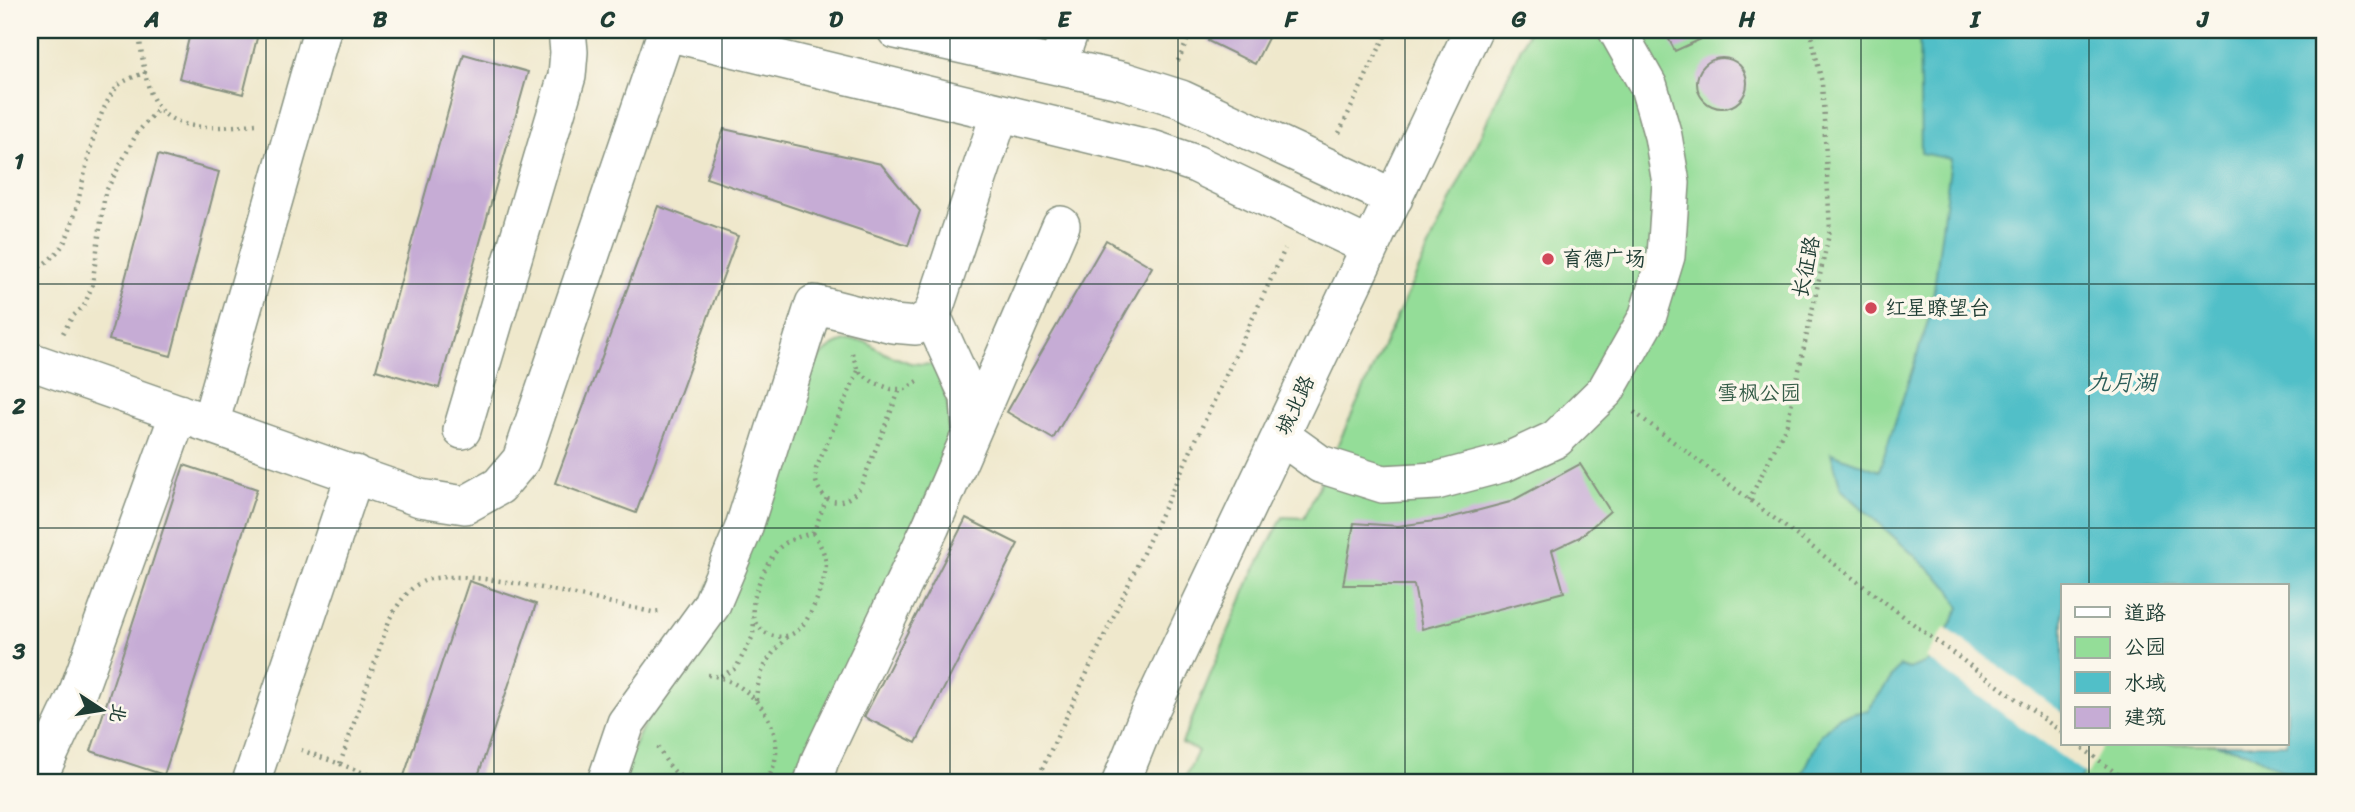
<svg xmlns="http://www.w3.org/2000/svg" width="2355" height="812" font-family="Sriracha,'LXGW WenKai TC',sans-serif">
<rect width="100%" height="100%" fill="#fbf7ec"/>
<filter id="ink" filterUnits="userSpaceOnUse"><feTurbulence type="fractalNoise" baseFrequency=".0143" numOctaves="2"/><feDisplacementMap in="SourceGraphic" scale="14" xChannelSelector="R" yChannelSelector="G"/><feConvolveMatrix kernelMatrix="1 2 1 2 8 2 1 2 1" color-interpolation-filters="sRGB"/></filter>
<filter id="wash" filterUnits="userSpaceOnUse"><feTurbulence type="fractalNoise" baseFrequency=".00686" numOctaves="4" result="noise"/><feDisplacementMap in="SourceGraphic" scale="28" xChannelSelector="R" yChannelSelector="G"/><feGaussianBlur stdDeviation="1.57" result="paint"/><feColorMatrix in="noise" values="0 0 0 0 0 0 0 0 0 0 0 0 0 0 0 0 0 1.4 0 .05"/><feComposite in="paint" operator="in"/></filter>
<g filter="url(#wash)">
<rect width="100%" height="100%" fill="#efe8cc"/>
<path fill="#94dd98" stroke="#5a8d66" stroke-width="2" fill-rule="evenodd" d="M1529,30H2325V782H1183L1198,751L1182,743L1251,577L1283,517L1304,518ZM2063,586H2287V744H2063Z
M850,340L867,342L884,353L910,363L933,365C951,398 952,421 945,458L818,728L788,782H617L808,372C821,355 829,344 850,340Z"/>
<path fill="#51bfc8" stroke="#387e7e" stroke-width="2" d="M1919,30H2325V782H2302L2248,752L2215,744H2287V586H2063V744H2101L2079,782H1799L1821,734L1839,717L1868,710L1900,666L1909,669L1929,661L1960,608L1949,587L1841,489L1831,453L1879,471L1931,312L1951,159L1921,153Z"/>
<path fill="#efe8cc" d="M1945,627L2063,713V744H2104L2087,775L1926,658Z"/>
<g id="blocks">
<path fill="#c6acd5" d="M191,30H259L243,94L179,78Z
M1214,30H1272L1255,64L1208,41Z
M1664,30H1721L1675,51Z
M464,54L528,72L439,388L376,370Z
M1697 83a25 25 0 1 1 50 0a25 25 0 1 1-50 0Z
M724,129L881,164L920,211L908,246L706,178Z
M158,155L219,172L171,356L109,340Z
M658,206L738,236L636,513L555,483Z
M1106,240L1152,267L1053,439L1007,412Z
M1580,464L1610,511L1580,537L1552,550L1564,592L1422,629L1414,585H1343L1354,523L1398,526L1442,520L1510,502Z
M184,465L257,489L164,775L91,751Z
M966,518L1018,544L916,743L864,717Z
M469,581L536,604L476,782H402Z"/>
</g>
</g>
<g filter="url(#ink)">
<use href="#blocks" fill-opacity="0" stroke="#879280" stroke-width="2"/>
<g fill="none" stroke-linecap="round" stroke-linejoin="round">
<defs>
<path id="minor" d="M896,30L1124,81L1181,99L1394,198
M667,32L1155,150L1196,164L1370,247
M1057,66L1070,30
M932,316L969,397L971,430
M30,361L420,498L465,505L499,486L521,460L667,30
M210,424L322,30
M462,430L567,76L569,52L567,30
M1281,436L1320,464L1383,484L1436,481L1504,463L1556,439L1606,390L1647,318L1666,256L1671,183L1663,136L1649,87L1617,30
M36,782L76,697L179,413
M251,782L355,474
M606,782L626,723L711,606L743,530L814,304L893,324L916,326L932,316L1000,113
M813,782L820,760L931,526L1061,225
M1121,782L1148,715L1473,30"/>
</defs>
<use href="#minor" stroke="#879280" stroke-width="40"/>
<path stroke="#879280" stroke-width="4.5" stroke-dasharray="2 5" stroke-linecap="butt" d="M138,30C142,50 143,74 151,94C167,137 220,127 256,124
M1178,61L1192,30
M1339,133L1388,30
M30,277C41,263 58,257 66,239C84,199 89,119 117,87C123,80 137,76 146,72
M63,333L72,317L84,306L92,286L105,193L137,133L159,108
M852,353L858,371L873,382L891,389H905L920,380
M858,371L816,469C816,475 815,482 818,487C828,509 848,503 860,488L900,389
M1634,412L1928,635L2063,733
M1749,500L1787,424L1830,230L1822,83L1810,30
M813,533C831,561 828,568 817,599C813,608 808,620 801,627C788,642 765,639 755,622C746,605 766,561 779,548C789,539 801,536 813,533Z
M813,533L827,498
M708,675C755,680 797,740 765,782
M721,676L736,668L753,636L754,621
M756,700C758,671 768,657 788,636
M2077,744L2128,782
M658,747C665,761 675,776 690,782
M301,750L340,764L390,618C398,605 407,589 422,582C458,563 607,603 652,612L661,611
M340,764L369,775L367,782
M1036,782L1285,249"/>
<use href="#minor" stroke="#fff" stroke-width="37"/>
</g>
</g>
<path fill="none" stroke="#1f3d34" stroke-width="2" stroke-opacity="0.55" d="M266,30V782M494,30V782M722,30V782M950,30V782M1178,30V782M1405,30V782M1633,30V782M1861,30V782M2089,30V586M30,284H2325M30,528H2325M2089,744V782"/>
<g fill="#d1495b" stroke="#fbf7ec" stroke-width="2.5">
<circle cx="1548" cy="259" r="7"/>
<circle cx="1871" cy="308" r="7"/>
</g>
<g text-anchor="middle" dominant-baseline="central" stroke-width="7" stroke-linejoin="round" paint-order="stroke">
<g font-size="21" fill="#1f3d34" stroke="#fbf7ec" text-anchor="start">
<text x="1562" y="259">育德广场</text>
<text x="1885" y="308">红星瞭望台</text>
</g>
<g font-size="21" fill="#1f3d34" stroke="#fbf7ec">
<text transform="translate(1806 267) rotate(-78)">长征路</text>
<text transform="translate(1295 405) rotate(-65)">城北路</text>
</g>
<g font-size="21" fill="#365d48" stroke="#fbf7ec">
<text x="1759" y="393">雪枫公园</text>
</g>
<g font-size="23" font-style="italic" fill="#2c5e59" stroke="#fbf7ec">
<text x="2122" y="382">九月湖</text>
</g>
</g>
<rect width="2355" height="812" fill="none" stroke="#fbf7ec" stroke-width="77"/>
<rect x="2061" y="584" width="228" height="161" fill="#fbf7ec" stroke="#a3ada2" stroke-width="2"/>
<rect x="2075" y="607" width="35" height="10" fill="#ffffff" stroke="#a3ada2" stroke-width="2"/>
<text x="2124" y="620" font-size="21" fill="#1f3d34">道路</text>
<rect x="2075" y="637" width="35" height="21" fill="#94dd98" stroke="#a3ada2" stroke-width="2"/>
<text x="2124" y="654" font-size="21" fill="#1f3d34">公园</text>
<rect x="2075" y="672" width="35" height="21" fill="#51bfc8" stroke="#a3ada2" stroke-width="2"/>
<text x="2124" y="690" font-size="21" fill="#1f3d34">水域</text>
<rect x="2075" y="707" width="35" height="21" fill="#c6acd5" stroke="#a3ada2" stroke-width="2"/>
<text x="2124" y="724" font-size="21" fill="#1f3d34">建筑</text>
<g transform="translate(102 710) rotate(102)" stroke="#fbf7ec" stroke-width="5" paint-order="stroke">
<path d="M0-5L12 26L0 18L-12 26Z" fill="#1f3d34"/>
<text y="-10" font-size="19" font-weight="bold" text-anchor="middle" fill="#1f3d34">北</text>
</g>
<rect x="38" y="38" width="2278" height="736" fill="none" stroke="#1f3d34" stroke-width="2.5"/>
<g font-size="23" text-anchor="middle" font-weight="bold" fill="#1f3d34">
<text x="152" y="27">A</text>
<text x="380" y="27">B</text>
<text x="608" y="27">C</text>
<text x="836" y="27">D</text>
<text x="1064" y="27">E</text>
<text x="1291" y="27">F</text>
<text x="1519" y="27">G</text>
<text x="1747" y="27">H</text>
<text x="1975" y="27">I</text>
<text x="2203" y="27">J</text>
<text x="19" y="169">1</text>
<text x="19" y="414">2</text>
<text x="19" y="659">3</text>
</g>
</svg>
